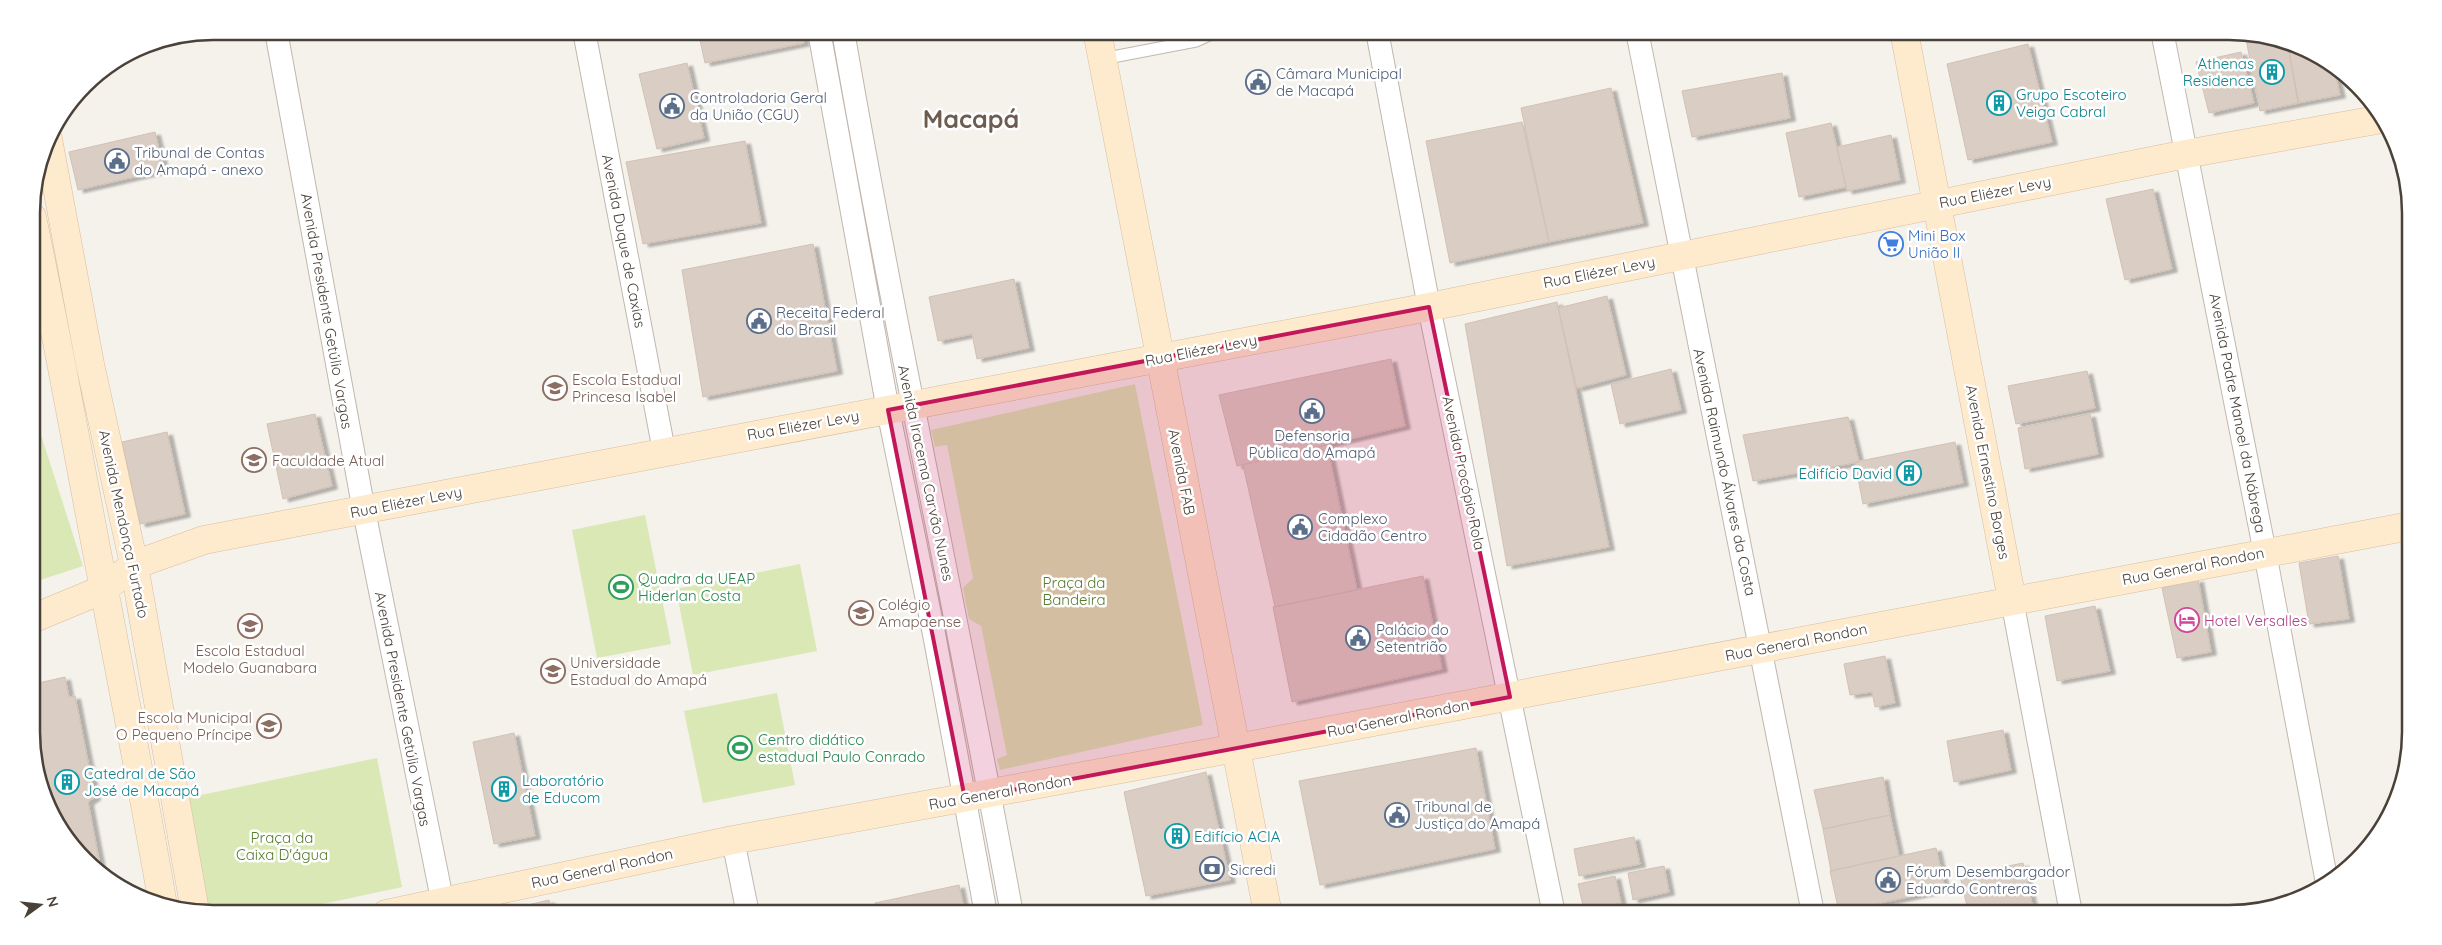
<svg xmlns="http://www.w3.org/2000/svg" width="2442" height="945" font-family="Quicksand,sans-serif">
<defs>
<filter id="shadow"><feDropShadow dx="5.5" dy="3" stdDeviation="1" flood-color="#0004"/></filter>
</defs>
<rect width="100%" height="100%" fill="#f5f1eb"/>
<path fill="#d9e8b5" d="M1126,31H1171L1128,40Z
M1135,384L1203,725L1000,770L997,759L1007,755L981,626L969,619L963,588L973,578L947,445L935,447L931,430Z
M33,410L83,566L34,582Z
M645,515L671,644L597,658L572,530Z
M800,564L817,651L693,675L676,589Z
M777,693L795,785L703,803L684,711Z
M377,758L402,887L276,914L209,913L187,798Z"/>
<path fill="#dacec4" stroke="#d2c1b4" filter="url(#shadow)" d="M698,31H801L804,43L705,63Z
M2245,34L2287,41L2299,103L2260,111Z
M2287,41L2335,73L2340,95L2298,103Z
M2028,44L2052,142L1968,160L1947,64Z
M2241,52L2254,103L2209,113L2196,62Z
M687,63L704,138L657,149L639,74Z
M1782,73L1790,118L1692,137L1682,91Z
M1611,88L1643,223L1549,242L1521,108Z
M1522,122L1549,242L1450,263L1426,141Z
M1831,123L1846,187L1799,197L1786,133Z
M155,132L164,170L78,190L69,152Z
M1891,135L1900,180L1847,191L1837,147Z
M745,141L761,223L643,244L626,162Z
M2153,189L2172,269L2125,280L2106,199Z
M813,244L837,371L703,397L682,270Z
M1014,279L1029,348L977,359L972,334L938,341L929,297Z
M1607,296L1626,375L1577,388L1558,308Z
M1557,302L1609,547L1507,566L1465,324Z
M1391,359L1405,426L1237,466L1219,395Z
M1671,369L1681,410L1620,424L1611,384Z
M2087,371L2095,408L2016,424L2008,386Z
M315,414L332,486L283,499L267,424Z
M2090,414L2098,454L2025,469L2018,428Z
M1848,417L1859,462L1753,481L1743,435Z
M167,432L185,514L140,524L122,442Z
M1955,442L1963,483L1863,504L1855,462Z
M1327,445L1357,590L1275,607L1243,465Z
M2338,556L2349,619L2309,624L2299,563Z
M1423,576L1442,669L1292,702L1273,607Z
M2198,579L2211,652L2177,658L2162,588Z
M2095,606L2110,671L2057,681L2045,616Z
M1885,656L1895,703L1875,707L1872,692L1850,695L1844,664Z
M65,677L69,697L75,696L95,797L88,802L100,865H97L76,852L35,767L34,684Z
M2003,730L2011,770L1954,782L1947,741Z
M514,733L535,836L494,844L473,742Z
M1476,748L1495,849L1320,885L1299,781Z
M1206,772L1230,880L1146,896L1124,792Z
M1883,777L1890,815L1823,829L1814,790Z
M1890,815L1899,856L1831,871L1823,829Z
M1634,837L1640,864L1579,876L1574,849Z
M1936,848L1945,889L1839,912L1830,871Z
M2023,863L2034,913H1945L1967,906L1960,876Z
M1664,866L1669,892L1633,900L1628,873Z
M1615,876L1621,903L1584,910L1578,884Z
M959,885L965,914H877L875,903Z
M549,900L553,914H489Z
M1639,905L1641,913H1599Z"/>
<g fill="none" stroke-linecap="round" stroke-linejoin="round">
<defs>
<path id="lane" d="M1102,59L1196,41L1218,31"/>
<path id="street" d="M276,31L364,511L445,914
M584,31L664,451
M819,31L888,410L934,634L986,914
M843,31C894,326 958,619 1012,914
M1377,31L1429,307L1554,914
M1637,31L1813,913
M2162,31L2265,553L2327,883
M2012,600L2071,913
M733,840L748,914"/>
<path id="secondary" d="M1097,31L1268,914
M1904,31L2012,600
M48,139L90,364L134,565L195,911
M32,217C58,341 80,465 104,589C124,695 145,800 163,905
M34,618L104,589L134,565L204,540L1429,307L2186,154L2382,119
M386,914L733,840L1236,748L2410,526"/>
</defs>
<use href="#lane" stroke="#c1b7ae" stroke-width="13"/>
<use href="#street" stroke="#c1b7ae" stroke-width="24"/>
<use href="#secondary" stroke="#d7bf9f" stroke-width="29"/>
<use href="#lane" stroke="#fff" stroke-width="11"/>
<use href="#street" stroke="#fff" stroke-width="22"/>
<use href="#secondary" stroke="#feeacd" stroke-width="28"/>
</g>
<path fill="#c2185b" fill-opacity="0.2" stroke="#c2185b" stroke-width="4" stroke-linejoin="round" d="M1429,307L1510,697L965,799L888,410Z"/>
<defs>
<symbol id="building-ring" viewBox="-11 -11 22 22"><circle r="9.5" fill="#fff" stroke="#0f9aa8" stroke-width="1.5"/><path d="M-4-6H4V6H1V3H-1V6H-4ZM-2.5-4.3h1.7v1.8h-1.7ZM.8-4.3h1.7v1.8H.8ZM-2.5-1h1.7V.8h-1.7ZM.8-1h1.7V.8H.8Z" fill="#0f9aa8"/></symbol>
<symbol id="civic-ring" viewBox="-11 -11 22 22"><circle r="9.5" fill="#fff" stroke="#5c6f8a" stroke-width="1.5"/><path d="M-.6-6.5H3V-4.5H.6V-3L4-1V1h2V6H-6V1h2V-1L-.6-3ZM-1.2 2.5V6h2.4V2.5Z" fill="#5c6f8a"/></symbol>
<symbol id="supermarket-ring" viewBox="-11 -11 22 22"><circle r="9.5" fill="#fff" stroke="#3f7fe0" stroke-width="1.5"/><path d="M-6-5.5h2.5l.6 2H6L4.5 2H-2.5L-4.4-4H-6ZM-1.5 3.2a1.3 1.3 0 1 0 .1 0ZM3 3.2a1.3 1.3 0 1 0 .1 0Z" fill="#3f7fe0"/></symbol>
<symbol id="school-ring" viewBox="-11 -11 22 22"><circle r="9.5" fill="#fff" stroke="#8d6e63" stroke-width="1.5"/><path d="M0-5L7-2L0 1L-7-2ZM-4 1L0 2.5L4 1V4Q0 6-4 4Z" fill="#8d6e63"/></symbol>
<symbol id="university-ring" viewBox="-11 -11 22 22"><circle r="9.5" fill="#fff" stroke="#8d6e63" stroke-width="1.5"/><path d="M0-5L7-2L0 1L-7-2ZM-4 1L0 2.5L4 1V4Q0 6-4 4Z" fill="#8d6e63"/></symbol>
<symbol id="stadium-ring" viewBox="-11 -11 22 22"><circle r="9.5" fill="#fff" stroke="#2e9e5b" stroke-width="1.5"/><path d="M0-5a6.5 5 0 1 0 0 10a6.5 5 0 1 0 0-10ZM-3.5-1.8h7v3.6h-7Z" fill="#2e9e5b"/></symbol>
<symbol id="hotel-ring" viewBox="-11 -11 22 22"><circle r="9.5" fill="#fff" stroke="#d1479c" stroke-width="1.5"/><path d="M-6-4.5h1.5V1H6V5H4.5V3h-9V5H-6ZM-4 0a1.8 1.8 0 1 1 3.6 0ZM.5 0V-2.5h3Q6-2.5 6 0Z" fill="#d1479c"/></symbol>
<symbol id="bank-ring" viewBox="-11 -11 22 22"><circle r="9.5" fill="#fff" stroke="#5c6f8a" stroke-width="1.5"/><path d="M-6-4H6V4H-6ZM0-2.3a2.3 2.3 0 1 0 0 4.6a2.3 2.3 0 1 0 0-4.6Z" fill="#5c6f8a"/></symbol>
</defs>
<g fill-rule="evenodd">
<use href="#building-ring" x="2258" y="58" width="28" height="28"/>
<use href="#civic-ring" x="1244" y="68" width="28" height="28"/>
<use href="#building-ring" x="1985" y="89" width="28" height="28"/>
<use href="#civic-ring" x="658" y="92" width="28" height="28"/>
<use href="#civic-ring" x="103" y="147" width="28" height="28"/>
<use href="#supermarket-ring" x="1877" y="230" width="28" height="28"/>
<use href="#civic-ring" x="745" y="307" width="28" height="28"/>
<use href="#school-ring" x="541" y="374" width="28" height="28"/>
<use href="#civic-ring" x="1298" y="397" width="28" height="28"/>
<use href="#university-ring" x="240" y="446" width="28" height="28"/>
<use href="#building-ring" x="1895" y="459" width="28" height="28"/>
<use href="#civic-ring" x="1286" y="513" width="28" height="28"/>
<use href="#stadium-ring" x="607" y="573" width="28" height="28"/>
<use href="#school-ring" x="847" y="599" width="28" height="28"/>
<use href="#hotel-ring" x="2173" y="606" width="28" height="28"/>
<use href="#school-ring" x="236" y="612" width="28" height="28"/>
<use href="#civic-ring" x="1344" y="624" width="28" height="28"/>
<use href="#university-ring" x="539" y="657" width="28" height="28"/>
<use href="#school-ring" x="255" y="712" width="28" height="28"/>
<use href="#stadium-ring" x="726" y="734" width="28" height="28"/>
<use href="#building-ring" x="53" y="768" width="28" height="28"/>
<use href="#building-ring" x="490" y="775" width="28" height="28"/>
<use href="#civic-ring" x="1383" y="801" width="28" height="28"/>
<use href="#building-ring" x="1163" y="822" width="28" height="28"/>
<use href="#bank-ring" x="1198" y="855" width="28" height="28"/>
<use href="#civic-ring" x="1874" y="866" width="28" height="28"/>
</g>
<g text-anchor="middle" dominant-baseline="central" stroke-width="5" stroke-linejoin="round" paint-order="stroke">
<g font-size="15" fill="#0d838f" stroke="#fff" text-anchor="start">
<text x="2254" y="63" text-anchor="end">Athenas<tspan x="2254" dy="17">Residence</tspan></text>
<text x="2016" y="94">Grupo Escoteiro<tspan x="2016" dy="17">Veiga Cabral</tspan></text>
<text x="1892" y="473" text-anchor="end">Edifício David</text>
<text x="84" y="773">Catedral de São<tspan x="84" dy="17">José de Macapá</tspan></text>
<text x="522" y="780">Laboratório<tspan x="522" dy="17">de Educom</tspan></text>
<text x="1194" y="836">Edifício ACIA</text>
</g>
<g font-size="15" fill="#4e5e75" stroke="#fff" text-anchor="start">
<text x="1276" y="73">Câmara Municipal<tspan x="1276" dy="17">de Macapá</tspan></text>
<text x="690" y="97">Controladoria Geral<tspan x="690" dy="17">da União (CGU)</tspan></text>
<text x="134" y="152">Tribunal de Contas<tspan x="134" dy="17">do Amapá - anexo</tspan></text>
<text x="776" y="312">Receita Federal<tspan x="776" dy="17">do Brasil</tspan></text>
<text x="1312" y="435" text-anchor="middle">Defensoria<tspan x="1312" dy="17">Pública do Amapá</tspan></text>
<text x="1318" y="518">Complexo<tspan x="1318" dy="17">Cidadão Centro</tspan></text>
<text x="1376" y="629">Palácio do<tspan x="1376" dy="17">Setentrião</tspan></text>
<text x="1414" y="806">Tribunal de<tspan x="1414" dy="17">Justiça do Amapá</tspan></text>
<text x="1230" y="869">Sicredi</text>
<text x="1906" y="871">Fórum Desembargador<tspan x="1906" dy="17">Eduardo Contreras</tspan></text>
</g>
<g font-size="15" fill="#4a4139" stroke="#fff">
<text transform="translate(1995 192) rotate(-11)">Rua Eliézer Levy</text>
<text transform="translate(624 241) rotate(79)">Avenida Duque de Caxias</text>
<text transform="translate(1599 272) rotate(-11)">Rua Eliézer Levy</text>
<text transform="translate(327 311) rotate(80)">Avenida Presidente Getúlio Vargas</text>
<text transform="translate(1201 350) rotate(-11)">Rua Eliézer Levy</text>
<text transform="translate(2238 413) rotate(79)">Avenida Padre Manoel da Nóbrega</text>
<text transform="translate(803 425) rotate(-10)">Rua Eliézer Levy</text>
<text transform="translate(1182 472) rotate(79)">Avenida FAB</text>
<text transform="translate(1725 472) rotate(78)">Avenida Raimundo Álvares da Costa</text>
<text transform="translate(1988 472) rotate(79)">Avenida Ernestino Borges</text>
<text transform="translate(926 473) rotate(78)">Avenida Iracema Carvão Nunes</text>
<text transform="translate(1464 473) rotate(78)">Avenida Procópio Rola</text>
<text transform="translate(406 502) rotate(-11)">Rua Eliézer Levy</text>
<text transform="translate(124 524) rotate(78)">Avenida Mendonça Furtado</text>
<text transform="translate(2193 566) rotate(-11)">Rua General Rondon</text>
<text transform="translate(1796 642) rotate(-11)">Rua General Rondon</text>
<text transform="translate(403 709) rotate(79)">Avenida Presidente Getúlio Vargas</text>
<text transform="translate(1398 718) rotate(-11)">Rua General Rondon</text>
<text transform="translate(1000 792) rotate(-10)">Rua General Rondon</text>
<text transform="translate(602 868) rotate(-12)">Rua General Rondon</text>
</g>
<g font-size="15" fill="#366cbe" stroke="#fff" text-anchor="start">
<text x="1908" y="235">Mini Box<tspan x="1908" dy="17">União II</tspan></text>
</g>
<g font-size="15" fill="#785e54" stroke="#fff" text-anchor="start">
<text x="572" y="379">Escola Estadual<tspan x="572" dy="17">Princesa Isabel</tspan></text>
<text x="272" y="460">Faculdade Atual</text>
<text x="878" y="604">Colégio<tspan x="878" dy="17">Amapaense</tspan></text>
<text x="250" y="650" text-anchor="middle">Escola Estadual<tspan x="250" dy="17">Modelo Guanabara</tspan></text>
<text x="570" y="662">Universidade<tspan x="570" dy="17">Estadual do Amapá</tspan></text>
<text x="252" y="717" text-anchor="end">Escola Municipal<tspan x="252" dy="17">O Pequeno Príncipe</tspan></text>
</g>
<g font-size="15" fill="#27864d" stroke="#fff" text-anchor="start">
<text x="638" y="578">Quadra da UEAP<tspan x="638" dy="17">Hiderlan Costa</tspan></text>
<text x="758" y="739">Centro didático<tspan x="758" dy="17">estadual Paulo Conrado</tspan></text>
</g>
<g font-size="15" fill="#577c2c" stroke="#fff">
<text x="1074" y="582">Praça da<tspan x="1074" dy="17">Bandeira</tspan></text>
<text x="282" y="837">Praça da<tspan x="282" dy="17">Caixa D'água</tspan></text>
</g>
<g font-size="15" fill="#b23c85" stroke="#fff" text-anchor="start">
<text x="2204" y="620">Hotel Versalles</text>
</g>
<g font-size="25" font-weight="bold" fill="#6d5d50" stroke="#fff">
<text x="971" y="118">Macapá</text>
</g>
</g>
<path d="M0 0H2442V945H0ZM213 40H2229A173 173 0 0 1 2402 213V732A173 173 0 0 1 2229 905H213A173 173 0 0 1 40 732V213A173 173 0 0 1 213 40Z" fill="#fff" fill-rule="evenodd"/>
<path fill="none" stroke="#4a4139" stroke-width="2.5" d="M213 40H2229A173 173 0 0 1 2402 213V732A173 173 0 0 1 2229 905H213A173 173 0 0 1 40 732V213A173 173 0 0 1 213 40Z"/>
<g transform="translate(40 905) rotate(75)" stroke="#ffffff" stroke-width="4" paint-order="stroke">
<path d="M0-4L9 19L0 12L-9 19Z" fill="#4a4139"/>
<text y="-8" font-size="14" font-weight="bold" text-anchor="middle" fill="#4a4139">N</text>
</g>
</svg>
